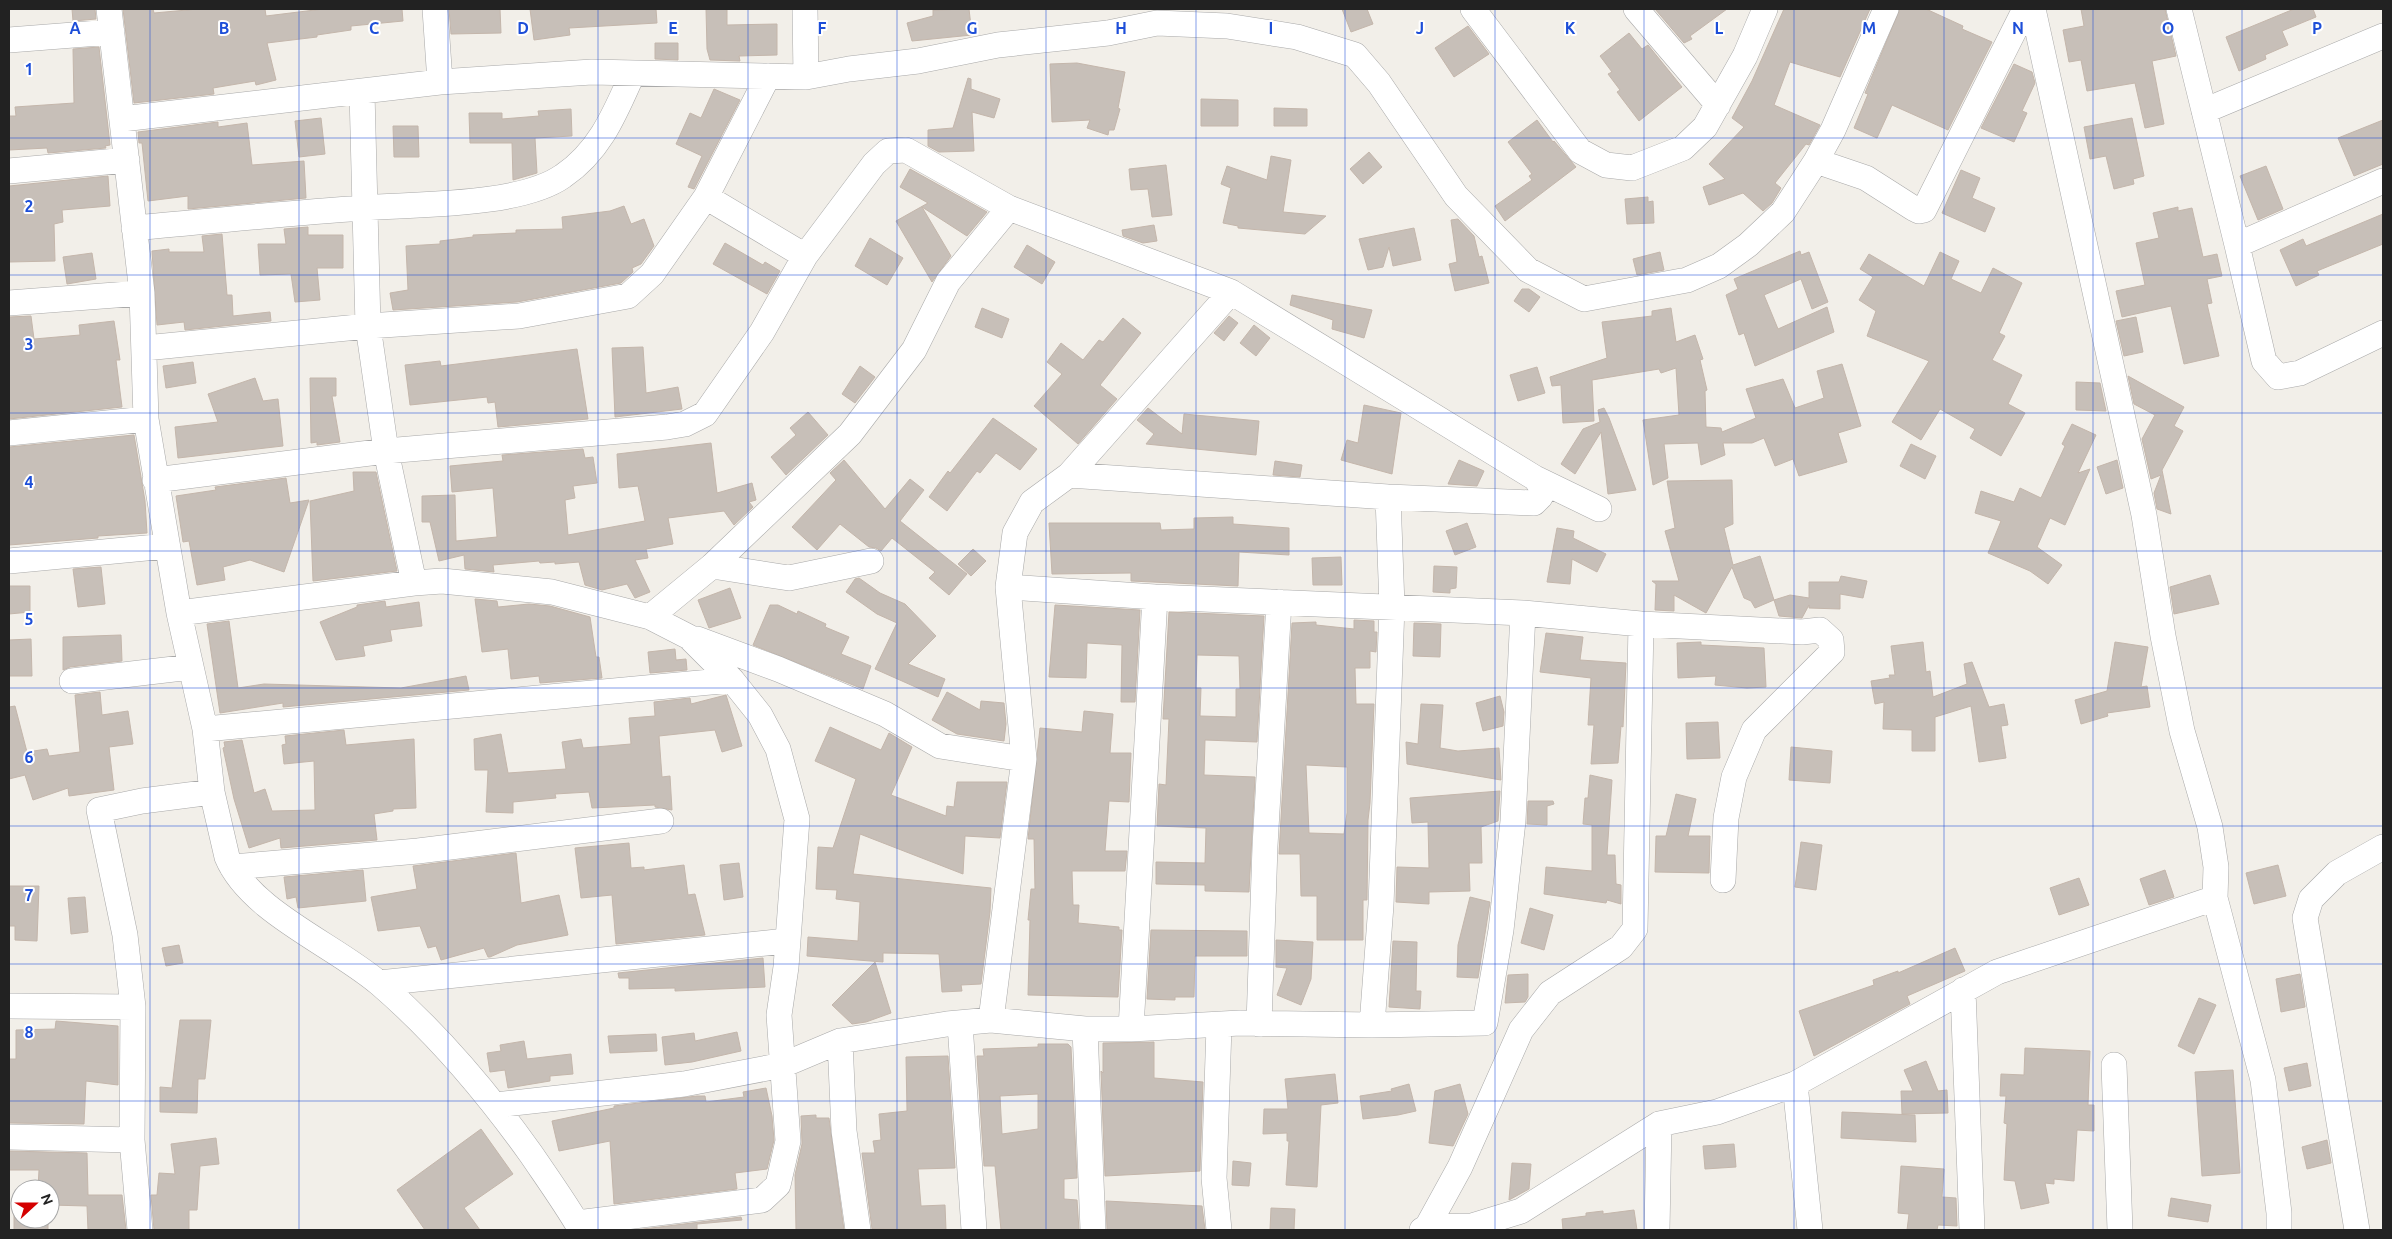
<svg xmlns="http://www.w3.org/2000/svg" width="2392" height="1239" font-family="Ubuntu,sans-serif">
<rect width="100%" height="100%" fill="#f2efe9"/>
<path fill="#c7bfb8" stroke="#c4b6ab" fill-rule="evenodd" d="M72,9H95L96,19L73,21Z
M123,9H153L154,13L198,9H265L266,16L323,9H402L403,21L351,26V30L317,35V37L267,43L276,80L256,85L255,81L213,88L214,94L134,103Z
M449,9H500L501,33L451,34Z
M530,9H656L657,23L569,28L570,35L534,40Z
M706,9H727V25L777,24V55L739,56L740,61L710,60L707,49Z
M969,9L972,35L912,41L907,23L933,16V10Z
M1342,9H1367L1373,24L1351,32Z
M1655,9H1727L1690,36L1692,39L1684,43Z
M1784,9H1870L1840,77L1790,62L1774,105L1820,125L1809,145L1806,144L1775,183L1781,188L1772,203L1763,211L1743,193L1709,205L1703,187L1725,179L1709,164L1744,127L1732,118L1752,81Z
M1900,9H1926L1963,26L1962,29L1992,42L1948,130L1892,105L1877,138L1854,128L1868,94L1865,93Z
M2081,9H2165L2176,56L2152,61L2164,124L2145,128L2135,83L2087,91L2081,60L2069,62L2063,30L2084,26Z
M2294,9H2313L2316,17L2282,31L2288,45L2265,55L2266,59L2239,71L2226,37Z
M1468,26L1489,54L1454,77L1435,48Z
M1629,33L1642,49L1648,45L1682,87L1639,121L1617,92L1620,90L1608,74L1612,72L1600,56Z
M655,43H678V60L655,59Z
M99,47L110,145L105,146L106,148L48,153L47,148L9,150V116H16L15,107L74,103L73,49Z
M1077,63L1125,72L1118,108L1120,109L1114,130H1109L1108,135L1087,128L1090,120L1052,122L1050,64Z
M2014,64L2032,72L2035,83L2022,111L2027,113L2014,142L1981,128Z
M968,78L971,79V89L1000,99L994,118L972,112L974,151L939,152L928,146V130L953,128Z
M714,89L740,100L694,189L688,187L702,156L676,144L690,113L701,118Z
M1201,99L1238,100V126H1201Z
M1274,108L1307,109V126H1274Z
M571,109L572,136L535,138L537,173L513,180L512,143H470L469,113H502V119L539,116L538,111Z
M321,118L325,154L299,157L295,121Z
M2132,118L2144,176L2133,179L2134,184L2114,189L2106,156L2090,159L2084,127Z
M1537,120L1553,142L1554,141L1576,167L1505,221L1495,206L1532,180L1529,176L1532,174L1508,142Z
M2383,120V164L2354,176L2338,138Z
M218,122V127L247,123L252,165L304,161L306,198L188,209V196L148,201L142,143H139L138,132Z
M393,126H418L419,157H394Z
M1369,152L1382,167L1363,184L1350,169Z
M1271,156L1291,160L1283,212L1326,216L1305,234L1238,228V226L1223,223L1231,188L1221,184L1227,166L1267,180Z
M1166,165L1172,215L1152,217L1148,189L1131,190L1129,169Z
M2266,166L2283,209L2258,220L2240,176Z
M910,169L987,212L967,236L922,207L951,256L932,282L896,221L928,203L900,187Z
M1961,170L1980,178L1972,198L1995,208L1985,232L1942,213Z
M108,176L110,206L62,210L63,222L54,224L55,261L9,262V186Z
M1648,197V202L1653,201L1654,223L1627,224L1625,199Z
M624,206L631,224L644,219L654,246L641,264L632,268L633,272L621,283L517,302L393,310L390,293L408,290L406,246L440,244V241L473,237V235L516,233V230L563,229L562,217L610,211Z
M2178,207V211L2192,208L2203,257L2217,254L2222,276L2207,279L2212,303L2207,304L2219,356L2184,364L2171,306L2122,317L2116,291L2145,285L2136,243L2159,238L2153,213Z
M2383,214V244L2317,271L2319,275L2296,286L2280,250L2303,239L2306,246Z
M1458,219L1474,236L1479,257L1482,256L1489,283L1455,291L1449,264L1457,262L1451,220Z
M1154,225L1157,241L1143,243L1123,236L1122,230Z
M308,227V235H343V268H317L320,300L295,302L291,274L260,275L258,244H286L284,229Z
M1414,228L1421,260L1393,266L1389,247L1383,267L1368,270L1359,239Z
M222,234L227,295H232L233,316L270,312L271,321L185,330L184,322L157,325L152,251L169,249V252H204L202,236Z
M870,238L903,258L887,285L855,266Z
M725,243L763,265L765,262L780,271L767,294L713,264Z
M1027,245L1055,262L1042,284L1014,267Z
M1800,251L1801,255L1809,252L1828,302L1812,309L1801,279L1764,295L1778,329L1827,307L1834,332L1755,366L1744,333L1739,335L1726,295L1738,289L1734,279Z
M1660,252L1664,270L1637,275L1633,259Z
M1940,252L1959,261L1951,279L1981,293L1993,268L2022,283L1999,333L2005,336L1992,360L2022,375L2008,404L2025,413L2001,456L1970,438L1975,429L1940,409L1921,440L1892,422L1929,361L1867,336L1876,311L1859,300L1873,277L1860,269L1869,254L1924,286Z
M92,253L96,279L67,284L63,257Z
M1522,289H1529L1540,297L1529,312L1514,301Z
M1292,295L1372,310L1364,338L1332,329L1333,320L1290,305Z
M982,308L1009,319L1002,338L975,327Z
M1671,308L1676,342L1695,335L1703,359L1700,360L1707,390L1705,391L1706,427L1721,428L1722,432L1756,418L1746,389L1783,379L1795,408L1824,398L1817,371L1842,364L1861,426L1838,433L1847,462L1799,476L1793,459L1775,466L1764,438L1752,443H1723L1725,455L1701,465L1698,443L1664,444L1668,478L1653,485L1643,420L1679,415L1676,368L1661,373L1659,369L1592,380L1594,421L1563,423L1561,385L1552,386L1550,377L1607,358L1602,322L1652,316V311Z
M31,316L34,339L80,335L79,325L114,321L120,360H116L122,407L9,419V317Z
M1229,316L1238,323L1224,341L1214,333Z
M2136,317L2143,352L2124,356L2116,321Z
M1123,318L1141,333L1100,385L1117,399L1078,444L1034,406L1062,374L1047,362L1061,343L1083,360L1099,340L1103,342Z
M1254,325L1270,338L1256,356L1240,343Z
M643,347L646,393L678,387L682,409L615,417L612,348Z
M577,349L588,419L498,427L495,402L488,403L487,397L410,405L405,365L440,361L441,366Z
M193,362L196,383L166,388L163,366Z
M860,366L875,377L855,403L842,394Z
M1537,367L1545,393L1518,401L1510,375Z
M2128,376L2184,407L2174,426L2183,431L2162,470L2171,514L2157,509L2154,493L2161,475L2151,479L2142,439L2155,415L2134,404Z
M255,378L263,401L278,399L283,446L178,458L175,427L218,422L208,394Z
M310,378H336V396H332L340,442L317,445V442L311,443Z
M2076,382L2100,383L2106,411L2076,410Z
M1364,405L1401,413L1392,474L1341,460L1347,440L1358,443Z
M1148,408L1182,434L1184,414L1259,421L1256,455L1146,444L1154,434L1137,420Z
M1604,408L1609,418L1636,490L1608,494L1601,432L1575,474L1561,464L1583,429L1600,422L1598,410Z
M808,412L828,435L786,475L771,457L796,435L790,428Z
M993,418L1037,449L1020,470L996,453L980,473L977,471L947,511L929,497L948,471L950,473Z
M2072,424L2096,435L2078,473L2090,469L2065,525L2050,518L2037,547L2062,565L2048,584L2030,571L1988,553L2001,521L1975,513L1981,491L2014,502L2020,488L2041,498L2065,446L2062,444Z
M134,435L145,501L147,533L98,536V538L9,545V447Z
M711,443L717,493L752,483L756,500L749,502L753,507L734,525L724,511L668,518L673,544L646,549L648,558L635,560L650,592L635,598L627,584L602,590L585,585L579,562L555,564V562L540,563L539,561L493,565L494,572L465,569L464,555L439,561L430,522H422V496L455,495L456,541L497,537L493,488L452,492L450,466L503,461L502,455L583,449L585,458L593,457L597,483L573,486L575,498L565,500L568,535L645,521L638,486L619,488L617,454Z
M1911,444L1936,456L1925,479L1900,466Z
M844,460L885,509L910,479L924,490L900,521L967,574L949,595L929,578L935,572L892,538L881,551L876,548L869,547L840,524L817,550L792,527L836,480L830,473Z
M1459,460L1484,471L1477,486L1448,484Z
M2117,460L2123,488L2106,494L2097,467Z
M1275,461L1302,465L1300,477L1273,475Z
M353,472H376L397,571L313,581L310,501L354,491Z
M286,478L290,503L309,500L284,572L250,560L223,567L225,580L197,585L189,541L183,542L176,496L216,490L215,487Z
M1732,480L1733,524L1724,528L1733,565L1760,556L1774,600L1790,595L1809,598V582H1839L1841,576L1867,581L1863,598L1840,594V609L1809,608V605L1802,618L1779,616L1774,600L1755,608L1751,601L1744,598L1732,567L1706,613L1674,595V611L1655,610L1656,584L1652,581H1679L1665,531L1675,528L1667,481Z
M1233,517V524L1289,528V555L1239,552L1238,586L1131,581V573L1052,574L1049,523H1160L1161,530L1194,529V518Z
M1467,523L1476,547L1455,555L1446,531Z
M1557,528L1574,531L1573,538L1606,554L1597,572L1572,559L1570,584L1547,582Z
M973,549L986,561L971,576L958,564Z
M1341,557L1342,585H1313L1312,558Z
M1434,566L1457,567L1456,588L1450,589V593L1433,592Z
M101,567L105,604L78,607L73,569Z
M2210,575L2219,604L2174,614L2170,587Z
M859,578L880,593L905,604L936,636L908,664L945,679L938,697L875,669L897,623L877,614L846,592L855,579Z
M9,586H30V612L9,614Z
M730,588L741,618L709,628L698,600Z
M475,599L497,601L498,607L529,604L550,606L590,617L596,657H599L602,678L540,683L539,676L511,679L508,649L482,652Z
M385,601L386,607L419,602L422,626L390,630L392,641L363,646L365,656L336,660L320,622L357,607V605Z
M770,605H778L797,614L798,611L826,624L825,627L849,637L841,654L871,666L863,689L753,645Z
M1055,605L1140,610L1135,702H1121L1122,645L1087,643L1086,678L1049,677Z
M1169,612L1264,616L1257,742L1205,740L1204,775L1255,777L1249,892L1205,891V885L1156,884V862L1205,863L1206,828L1157,826L1159,784L1166,785L1169,719H1163ZM1197,655L1239,656L1240,689H1236V717L1200,716L1201,688H1196Z
M1354,620L1374,621V632H1377L1376,652L1370,651V668H1355L1356,704H1374L1370,803L1368,820L1367,900H1363V940H1317V896H1301L1300,854H1279L1292,623L1316,622V625L1354,629ZM1306,765L1347,767V813L1344,834L1309,833Z
M229,621L238,688L264,684L401,688L466,676L469,690L283,707V703L220,713L207,624Z
M1414,623L1441,624L1440,657L1413,656Z
M1546,633L1583,637L1580,660L1626,663L1623,727L1621,726L1618,763L1591,764L1594,725H1588L1591,678L1540,672Z
M121,635L122,661L70,667L63,670V637Z
M31,639L32,676H9V640Z
M1701,642V645L1764,648L1766,687L1747,688L1715,685L1716,676L1678,678L1677,643Z
M1923,642L1926,672L1930,671L1933,697L1967,684L1964,664L1972,662L1989,707L2004,704L2008,725L2001,726L2006,758L1979,762L1971,706L1935,717V751H1912V730L1883,729L1884,702L1875,704L1871,681L1890,678L1889,675H1895L1891,646Z
M2115,642L2148,647L2141,687L2147,686L2150,707L2107,713L2108,716L2081,724L2075,700L2107,691Z
M675,649L676,660L686,659L687,670L650,673L648,652Z
M100,692L102,715L128,711L133,744L109,747L114,790L69,796L68,788L33,800L25,775L9,779V707L15,706L27,752L47,749L49,756L80,752L75,695Z
M947,692L980,710L981,701L1004,703L1006,724L1004,741L957,734L932,720Z
M726,695L742,746L722,752L715,730L659,736L662,777L670,776L672,810L655,807V805L592,808L589,792L555,794L556,798L513,802V813L486,812L488,770H475L474,739L501,734L508,773L566,769L562,742L581,739L583,748L631,744L629,718L655,716L654,702L690,698L691,704Z
M1500,696L1504,712L1503,726L1483,731L1476,703Z
M1421,704L1443,705L1440,748L1458,751L1499,748L1501,780L1407,764L1406,742L1418,744Z
M1084,711L1113,714L1110,753H1131L1129,802L1109,801L1105,851H1127L1125,871H1072L1073,905H1079L1078,923L1119,927V930H1122L1118,997L1028,995L1030,920H1028L1031,889H1035L1034,839H1028L1040,728L1082,732Z
M1718,722L1720,758L1687,759L1686,723Z
M830,727L881,750L889,733L912,747L891,795L946,816L947,806L954,807L957,782H1007L1000,838L965,836L963,874L860,834L853,874L991,888L990,912L981,984L961,985L962,991L942,992L939,954L883,953V962L807,956L808,937L858,941L860,902L836,899L837,890L816,889L818,847L833,848L856,779L815,761Z
M344,730L346,745L414,739L416,808L393,809V811L374,814L377,840L281,848L280,838L249,848L234,799L223,748L225,747L224,742L242,740L254,793L265,789L272,811L315,810L314,761L284,764L282,745L286,744L285,736Z
M1791,747L1832,751L1830,783L1789,780Z
M1590,775L1612,780L1607,855H1615L1616,884L1621,885V904L1607,900L1606,903L1544,894L1546,867L1592,871V825L1583,824L1585,798H1588Z
M1500,791L1498,821L1481,827L1482,863H1469L1470,891L1429,892V904L1396,902L1397,867L1429,868L1428,822L1412,823L1410,798Z
M1676,794L1696,799L1688,836H1710L1709,873L1655,872L1656,836H1666Z
M1528,801H1553L1554,804L1547,806V825L1527,824Z
M1801,842L1822,845L1816,890L1795,887Z
M629,843L631,868L644,867V870L684,865L688,895L695,894L705,935L616,944L612,895L581,898L575,848Z
M516,853L521,903L559,895L568,935L517,945L490,957H488L484,948L441,960L436,946L428,948L420,926L378,931L371,897L417,889L413,866Z
M739,863L743,897L724,900L720,865Z
M2278,865L2286,896L2254,904L2246,873Z
M363,870L366,901L298,908L296,897L287,899L284,877Z
M2165,870L2174,897L2149,905L2140,879Z
M2079,878L2089,905L2059,915L2050,888Z
M9,886H39L37,941L15,940V926H9Z
M85,897L88,932L71,934L68,898Z
M1470,897L1490,902L1478,978L1457,977L1458,945Z
M1530,908L1553,915L1544,950L1521,943Z
M1151,930L1247,931V956H1195L1194,997H1175V1000L1147,999Z
M1276,940L1313,942L1311,979L1301,1005L1277,995L1287,968L1276,967Z
M1393,941L1417,942L1416,991H1421L1420,1009L1389,1007Z
M179,945L183,963L166,966L162,948Z
M1955,948L1965,971L1907,996L1910,1004L1814,1056L1799,1011L1874,985L1873,980L1898,971V973Z
M763,958L765,987L675,991V988L629,989V978H619L618,973Z
M875,962L891,1013L866,1022L852,1024L832,1005Z
M1528,974V997L1525,1002L1505,1003L1508,975Z
M2300,974L2305,1007L2281,1012L2276,979Z
M2199,998L2216,1005L2194,1054L2178,1046Z
M180,1020H211L205,1079H198L197,1113L160,1112V1087L172,1088Z
M56,1021L118,1026V1085L86,1081L84,1124L9,1123V1059H16V1030L55,1029Z
M737,1032L741,1051L692,1062L665,1065L662,1037L694,1033L695,1041Z
M656,1034L657,1051L610,1053L608,1036Z
M524,1041L527,1059L571,1054L573,1074L550,1076V1081L508,1088L505,1070L490,1072L487,1053L501,1051L500,1045Z
M1154,1042V1078L1203,1082L1200,1171L1105,1176L1101,1071L1103,1073V1043Z
M1038,1044H1068L1071,1047L1077,1178L1064,1179V1199L1077,1200L1079,1230H1001L995,1166H984L977,1056H984L983,1049L1038,1047ZM1038,1094V1129L1002,1134L1000,1096Z
M2025,1048L2090,1051L2088,1105H2094V1131L2077,1130L2074,1181L2054,1179V1184L2045,1183L2049,1203L2021,1209L2015,1181L2004,1180L2007,1124L2004,1123L2006,1096H2000L2001,1074L2024,1075Z
M948,1056L955,1168L918,1169L921,1206L945,1205L946,1230L872,1229L862,1153H875L873,1141L881,1140L879,1114L907,1111L906,1057Z
M1926,1061L1938,1091L1947,1090L1948,1113L1902,1114L1901,1091H1913L1904,1070Z
M2307,1063L2311,1086L2289,1091L2284,1068Z
M2233,1070L2240,1173L2202,1176L2195,1072Z
M1335,1074L1338,1103L1321,1105L1317,1187L1286,1185L1289,1141H1287V1133L1263,1134L1264,1109H1288L1285,1079Z
M1409,1084L1416,1111L1398,1115L1363,1119L1360,1096L1392,1091L1391,1089Z
M1460,1084L1468,1114L1453,1146L1429,1143L1435,1091Z
M766,1088L772,1116L774,1140L767,1169L735,1173L737,1189L614,1204L610,1141L559,1151L552,1121L614,1108V1106L697,1096H705L706,1102L744,1097L743,1092Z
M1842,1112L1915,1115L1916,1142L1841,1138Z
M816,1115V1118H829L844,1230H796L795,1175L802,1144L801,1116Z
M481,1129L513,1174L464,1208L480,1230H425L397,1190Z
M216,1138L219,1164L200,1166L197,1210H189V1230H154L151,1195H157L159,1173L175,1174L171,1144Z
M2327,1140L2331,1163L2307,1169L2302,1147Z
M1734,1144L1736,1167L1705,1169L1703,1146Z
M9,1151L87,1153L88,1195H122L126,1230H88L87,1206L50,1205V1189H38L39,1170H9Z
M1233,1161L1251,1163L1249,1186L1232,1185Z
M1512,1163L1531,1164L1529,1189L1509,1200Z
M1901,1166L1944,1169L1942,1197L1956,1198L1957,1226L1938,1225L1937,1230H1907L1909,1214L1898,1213Z
M2171,1198L2211,1205L2208,1222L2168,1216Z
M1106,1201L1202,1206L1205,1230H1107Z
M14,1208H20V1219H48V1230H14Z
M1271,1208L1295,1209L1294,1230H1270Z
M1634,1210L1637,1230H1563L1562,1219L1586,1216V1213L1603,1211V1214Z
M741,1217L742,1220L697,1224V1230H635Z"/>
<g fill="none" stroke-linecap="round" stroke-linejoin="round">
<defs>
<path id="minor" d="M109,9L142,293L146,419L179,613L205,729L212,792L227,857C250,912 335,945 380,984C438,1034 486,1091 531,1154C548,1179 566,1204 581,1230
M435,9L440,82
M805,9L806,77
M1473,9L1580,151L1606,165L1632,168L1683,148L1705,127L1745,56L1765,9
M1636,9L1718,105
M2033,9L2144,515L2163,636L2182,731L2210,827L2216,867L2215,898L2263,1080L2279,1213V1230
M2179,9L2237,245L2264,361L2278,377L2300,373L2383,333
M9,40L112,32
M362,92L368,326L386,451L414,583
M2204,111L2383,36
M122,119L440,82L592,72L806,77L849,69L918,61L998,45L1108,33L1157,23L1227,26L1297,37L1355,55L1379,83L1456,196L1528,270L1584,299L1687,280L1719,266L1748,245L1783,212L1816,161L1833,130L1886,9
M1816,161L1866,178L1913,208L1919,211L1924,210L2025,9
M9,171L127,160
M706,197L805,256
M134,228C211,221 287,213 364,208C417,204 521,206 563,176C600,151 615,113 632,75
M2237,245L2383,181
M9,303L142,293
M145,348L368,326L519,316L628,296L652,274L706,197L768,76
M9,433L146,419
M1535,478L1599,509
M155,480L386,451L667,427L685,424L705,414L762,332L805,256L874,164L888,151L906,150L1009,208L1231,292L1535,478L1544,490L1540,497L1534,503L1388,497L1069,475
M9,561L167,546
M712,566L789,578L871,561
M1008,587L1155,597L1523,613L1641,624L1802,632L1820,630L1831,640L1832,652L1754,730L1734,777L1726,818L1723,880
M179,613L414,583L442,581L552,592L650,617L689,637L732,680L760,715L778,749L797,819L786,967L779,1015L788,1141L778,1185L762,1200L577,1223
M650,617L712,566L850,434L914,350L948,282L1009,208
M697,639L778,669L885,714L940,746L1024,759
M72,681L191,667
M205,729L732,680
M232,867L418,851L661,821
M379,983L786,941
M1963,990L1972,1230
M9,1006L133,1007
M991,1020L1024,759L1008,587L1015,533L1032,502L1069,475L1231,292
M960,1024L974,1230
M1259,1024L1265,846L1279,602
M1372,1025L1381,905L1392,606L1388,497
M1219,1026L1214,1178L1219,1230
M1085,1029L1093,1230
M1131,1029L1155,597
M840,1041L844,1131L858,1230
M2114,1065L2120,1230
M1795,1084L1810,1230
M496,1105L684,1084L783,1065L840,1041L947,1024L991,1020L1085,1029H1131L1240,1023L1372,1025L1485,1023L1501,930L1513,821L1523,613
M9,1137L132,1140
M1427,1227L1460,1167L1521,1030L1550,993L1621,947L1635,929L1641,624
M140,1230L132,1140L133,1007L125,935L99,810L142,801L212,792
M1422,1230L1427,1227L1472,1226L1521,1211L1659,1124L1717,1112L1795,1084L1997,972L2215,898
M1657,1230L1659,1124
M2357,1230L2305,918L2311,899L2337,873L2383,847"/>
</defs>
<use href="#minor" stroke="#a9a9a9" stroke-width="26"/>
<use href="#minor" stroke="#fff" stroke-width="25"/>
</g>
<path fill="none" stroke="#1d4ed8" stroke-width="1" stroke-opacity="0.55" d="M150,9V1230M299,9V1230M448,9V1230M598,9V1230M748,9V1230M897,9V1230M1046,9V1230M1196,9V1230M1345,9V1230M1495,9V1230M1644,9V1230M1794,9V1230M1944,9V1230M2093,9V1230M2242,9V1230M9,138H2383M9,275H2383M9,413H2383M9,551H2383M9,688H2383M9,826H2383M9,964H2383M9,1101H2383"/>
<g font-size="16" text-anchor="middle" font-weight="bold" fill="#1d4ed8" stroke="#fff" stroke-width="4" stroke-linejoin="round" paint-order="stroke">
<text x="75" y="34">A</text>
<text x="224" y="34">B</text>
<text x="374" y="34">C</text>
<text x="523" y="34">D</text>
<text x="673" y="34">E</text>
<text x="822" y="34">F</text>
<text x="972" y="34">G</text>
<text x="1121" y="34">H</text>
<text x="1271" y="34">I</text>
<text x="1420" y="34">J</text>
<text x="1570" y="34">K</text>
<text x="1719" y="34">L</text>
<text x="1869" y="34">M</text>
<text x="2018" y="34">N</text>
<text x="2168" y="34">O</text>
<text x="2317" y="34">P</text>
<text x="29" y="75">1</text>
<text x="29" y="212">2</text>
<text x="29" y="350">3</text>
<text x="29" y="488">4</text>
<text x="29" y="625">5</text>
<text x="29" y="763">6</text>
<text x="29" y="901">7</text>
<text x="29" y="1038">8</text>
</g>
<rect width="2392" height="1239" fill="none" stroke="#222222" stroke-width="20"/>
<g transform="translate(35 1204) rotate(69)"><circle r="24" fill="#ffffff" stroke="#a7a7a7"/>
<path d="M0-4L9 19L0 12L-9 19Z" fill="#d40000"/>
<text y="-8" font-size="14" font-weight="bold" text-anchor="middle" fill="#222222">N</text>
</g>
</svg>
